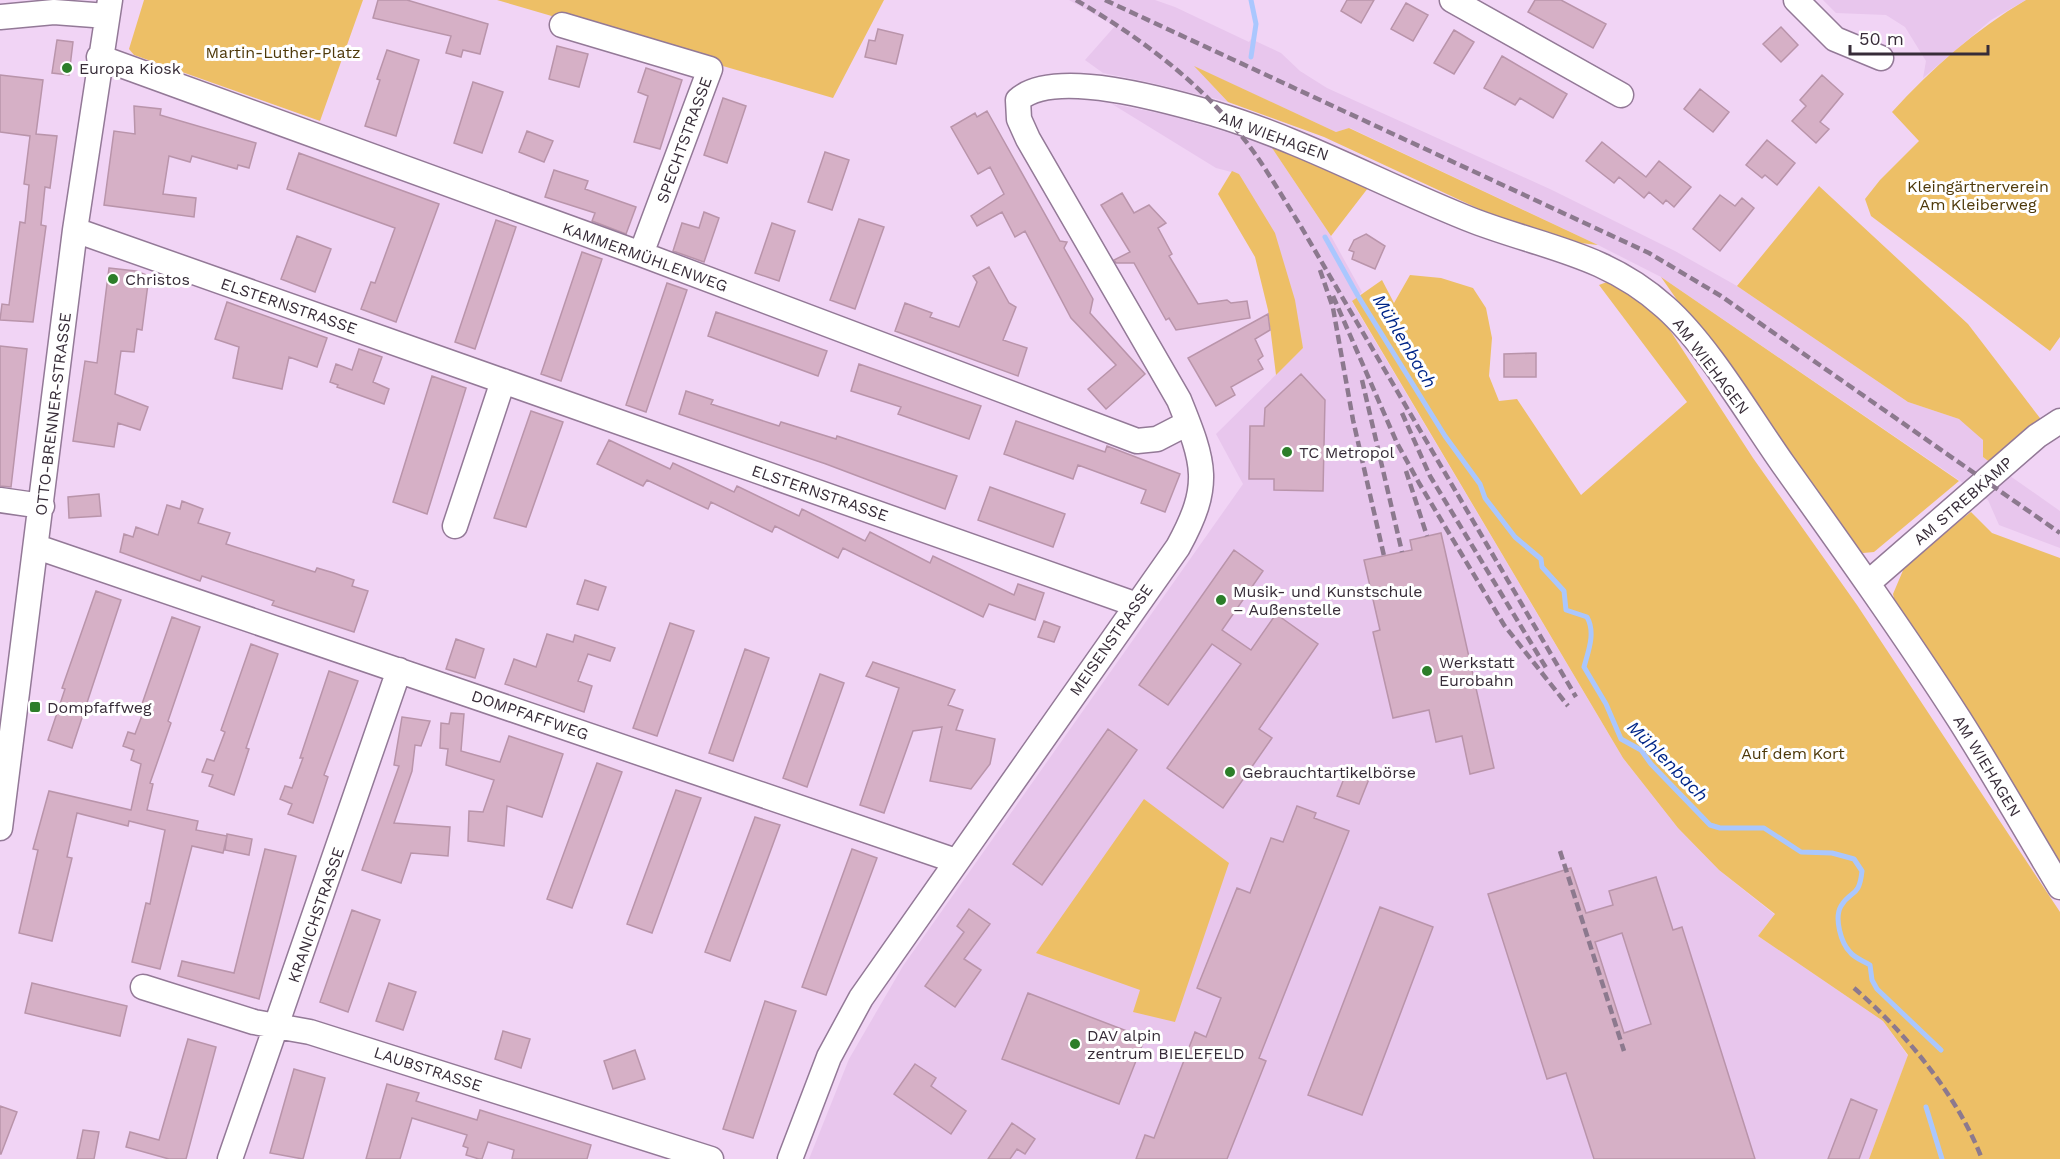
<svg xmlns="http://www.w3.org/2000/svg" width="2060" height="1159" font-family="'Work Sans',sans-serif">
<rect width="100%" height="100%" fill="#f1d4f5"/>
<path fill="#e8c6ed" d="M1069,0H1155L1175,7L1249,42L1251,39L1281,53L1300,71L1327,88L1552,190L1675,251L1737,286L1908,402L1959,419L1974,430L1983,440V457L2060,511V548L1999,525L1988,500L1661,277L1598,245L1350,128L1336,132L1195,67L1228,102L1148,82L1103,73L1085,60L1115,26Z
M1823,0H2026L1991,20L1923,78L1926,61L1905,27L1886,15L1836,13Z
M1112,104L1168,115L1270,145L1331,236L1362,292L1352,302L1623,758L1678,828L1719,870L1775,915L1758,936L1883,1021L1908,1056L1869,1159H809L849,1059L903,966L1243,484L1216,434L1303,348L1239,174L1216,168Z"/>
<path fill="#edbf66" d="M144,0H363L320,121L134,55L129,49Z
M497,0H884L833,98Z
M2026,0H2060V337L2050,351L1871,216L1865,199L1880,180L1919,141L1892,112C1932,68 1975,30 2026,0Z
M1194,66L1336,132L1349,128L1598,245L1544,239L1324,137L1228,102Z
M1270,145L1368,188L1331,236Z
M1232,171L1239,174L1275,233L1295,300L1303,348L1276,375L1268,310L1255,257L1218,194Z
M1819,186L1968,324L2043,422L1991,463L1983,457V440L1959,419L1908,402L1737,286Z
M1410,275L1441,278L1473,288L1486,308L1492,338L1489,376L1499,401L1517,399L1581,495L1687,402L1599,285L1625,275L1660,315L1753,458L1857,605L2060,912V1159H1869L1908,1055L1883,1021L1758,936L1775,914L1719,870L1678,828L1623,758L1352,301L1382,280L1394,303Z
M1661,277L1959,481L1874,552L1863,553L1850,547Z
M1971,512L1992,533L2060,558V867L1899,621L1893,594L1907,561Z
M1144,799L1229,863L1175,1022L1133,1012L1140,990L1036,953Z"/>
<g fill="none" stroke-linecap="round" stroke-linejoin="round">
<path stroke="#aac7fe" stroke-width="5" d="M1251,57L1256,24L1251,0
M1325,237L1358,296L1445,436L1480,484L1485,498L1515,537L1541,559L1542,567L1564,591L1566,610L1587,617C1596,633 1588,652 1584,667L1606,704L1621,739L1641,750L1651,764L1710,825L1720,828H1764L1801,852L1832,853L1854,859L1862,871C1859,899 1851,889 1841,906C1834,918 1841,943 1850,952C1854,958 1864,961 1870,965L1872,980L1877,989L1941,1050
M1926,1107L1942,1159"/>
</g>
<path fill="#d6b0c6" stroke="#b994aa" stroke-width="1.5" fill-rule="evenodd" d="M378,0H407L488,24L480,54L463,50L461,57L446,53L451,36L373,18Z
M1347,0H1374L1361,23L1341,11Z
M1535,0H1561L1606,24L1593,48L1528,12Z
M1406,3L1428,15L1413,41L1391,29Z
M1781,27L1798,45L1781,62L1763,44Z
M878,29L903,35L896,64L865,57L869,40L875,41Z
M1454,30L1474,42L1454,74L1434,63Z
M57,40L73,42L69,75L52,73Z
M557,46L588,54L579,87L549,79Z
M387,50L419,60L396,136L365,126L380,80L377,79Z
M1502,56L1567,94L1553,118L1520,98L1515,105L1484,88Z
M646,68L682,80L660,149L634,142L648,96L638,92Z
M0,75L43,80L36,134L57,136L50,188L45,187L41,225L46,226L33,322L0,320L2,304L9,305L20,222L25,223L29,185L24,184L30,136L0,132Z
M1822,75L1843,94L1820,122L1829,129L1816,143L1792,121L1806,106L1800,100Z
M473,82L503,92L482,153L454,143Z
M1700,89L1729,112L1713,132L1684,109Z
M723,98L746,106L727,163L704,155Z
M134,106L161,109L160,115L256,143L249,168L238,165L237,169L192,156L190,162L169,156L163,194L196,198L194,217L104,205L114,131L135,134Z
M987,111L1060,241L1067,242L1064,248L1093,299L1090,313L1145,374L1106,409L1088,389L1116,365L1071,318L1025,231L1015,237L1002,212L977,226L971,216L1004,194L990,167L978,174L951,127L975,113L977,117Z
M527,131L553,141L544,162L519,152Z
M1767,140L1795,163L1777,185L1765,175L1762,178L1746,165Z
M1602,142L1646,177L1659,161L1691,187L1674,207L1666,200L1663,204L1649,192L1644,198L1619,177L1614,183L1586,161Z
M825,152L849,160L832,210L808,202Z
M299,153L439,204L396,322L361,309L371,282L375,283L395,228L287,189Z
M554,170L588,181L585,189L636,207L626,234L592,221L595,213L545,197Z
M1122,193L1134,213L1149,205L1166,223L1158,228L1172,254L1169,256L1198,304L1227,300L1231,303L1247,301L1250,318L1176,330L1169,318L1166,320L1134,263H1116L1114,260L1130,252L1101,205Z
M1720,195L1735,206L1742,198L1754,208L1720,251L1693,229Z
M704,212L719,218L704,262L673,251L682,223L699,228Z
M859,219L884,227L855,309L830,300Z
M496,220L516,227L475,349L455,342Z
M772,223L795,231L779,281L755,273Z
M1366,234L1385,246L1375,269L1352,259L1354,252L1349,250L1354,240Z
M297,236L331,249L315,292L281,279Z
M582,252L602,259L561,381L541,374Z
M989,267L1009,303L1016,307L1003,340L1027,348L1018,376L895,331L905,303L932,313L930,317L959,327L977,282L973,276Z
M109,268L136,271L149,276L142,330L137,329L134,352L121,351L115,394L148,407L140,430L118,423L114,447L73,441L85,361L97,363Z
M667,283L687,290L646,412L626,405Z
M227,302L327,338L317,367L289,357L282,389L233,378L239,347L215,339Z
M716,312L827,351L818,376L708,336Z
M1268,314L1270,330L1255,339L1263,356L1258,360L1263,369L1231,387L1235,395L1216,406L1188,358Z
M0,346L27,349L11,487L0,486Z
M359,349L382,357L373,382L389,389L384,404L337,387L338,385L330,382L336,364L352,370Z
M1536,353V377H1504V354Z
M859,364L981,406L969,439L898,414L901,407L851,391Z
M1301,374L1325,400L1323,491L1274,490V479H1249L1250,426H1264L1265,408Z
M432,376L466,388L427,514L393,502Z
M686,391L713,400L711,404L779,426L781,422L836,439L837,436L957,476L945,509L826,464L679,414Z
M531,411L563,422L526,527L494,518Z
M1016,421L1105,452L1107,446L1180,474L1165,512L1141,503L1146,490L1078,465L1073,479L1004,454Z
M609,440L670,469L673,463L734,492L737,486L799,516L802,509L865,541L870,532L930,563L933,556L1014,595L1018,584L1044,593L1035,620L989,604L983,617L843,548L838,558L775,526L772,532L711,502L708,509L647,480L643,486L597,464Z
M990,487L1065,514L1053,547L978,520Z
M99,494L101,516L69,518L68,497Z
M182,501L203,509L198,523L230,533L226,544L315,572L317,568L334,573L354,580L352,586L368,591L354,632L272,605L274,601L202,576L200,581L120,552L124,534L133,537L136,527L158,535L167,505L180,509Z
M1441,533L1494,768L1470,774L1462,736L1436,742L1429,710L1393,718L1373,632L1380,630L1364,560L1412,550L1410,540Z
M1234,550L1263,571L1222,630L1251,650L1276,614L1318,644L1259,729L1272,738L1223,808L1167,768L1241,664L1212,644L1168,705L1139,685Z
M585,580L606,587L598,610L577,604Z
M96,591L121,600L72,748L48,740L65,689L62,688Z
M172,617L200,627L168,721L171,723L150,783L153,784L147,810L198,821L196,830L227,836L223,853L192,846L160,969L132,962L146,903L150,904L165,830L129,821L128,826L77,813L67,857L72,858L52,941L19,933L38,850L33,849L49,791L131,810L141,764L131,760L134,750L123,746L128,732L135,734L146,705L142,704Z
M1044,621L1060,627L1054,642L1038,637Z
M670,623L694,631L657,736L633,728Z
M547,634L573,642L575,635L615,648L610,661L588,654L578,681L592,686L584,712L505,684L514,659L536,667Z
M456,639L484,649L475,678L446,669Z
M251,644L278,654L246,748L249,749L234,795L209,786L213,775L202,772L207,759L214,761L225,732L221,730Z
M745,649L769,658L733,761L709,753Z
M873,662L955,690L948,705L963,710L956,730L995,739L990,764L971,789L930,781L942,727L913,731L884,813L860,805L899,688L866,676Z
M329,671L358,681L324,775L328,777L313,823L288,814L292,804L280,799L285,786L292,788L303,758H300Z
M820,674L844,683L807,787L783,778Z
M451,713L464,714L461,751L500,762L509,736L563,754L542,817L507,806L504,846L468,841L469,811L483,812L494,780L446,765L448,749L440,748L441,723L449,724Z
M402,717L430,721L421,746L415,745L412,771L394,823L450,827L448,856L411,853L401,883L362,870L399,766L394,765Z
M1108,729L1137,750L1042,885L1013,864Z
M597,763L622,772L572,908L547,899Z
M1349,766L1371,774L1359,804L1337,796Z
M676,790L701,798L652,933L627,924Z
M1297,806L1316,813L1314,818L1349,831L1259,1058L1266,1061L1227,1159H1136L1145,1135L1154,1138L1195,1032L1206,1037L1221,998L1197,988L1237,888L1250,893L1271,838L1283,842Z
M755,817L780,825L730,961L705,952Z
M227,834L252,839L249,855L225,850Z
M265,849L296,856L259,999L178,976L182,961L234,973Z
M852,849L877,858L826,995L802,987Z
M1571,868L1586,913L1613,905L1609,891L1656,877L1673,930L1682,927L1755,1159H1594L1566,1073L1547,1079L1488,894ZM1622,933L1651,1024L1624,1033L1595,942Z
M1380,907L1433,927L1362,1115L1308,1095Z
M969,909L990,924L964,959L981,970L955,1007L925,986L964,932L957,926Z
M352,910L380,920L348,1012L320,1002Z
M32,983L127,1006L120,1036L25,1013Z
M389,983L416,992L403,1030L376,1021Z
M1028,993L1145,1038L1119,1104L1002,1059Z
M765,1001L796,1011L753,1138L723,1129Z
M503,1031L530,1039L521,1068L495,1059Z
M188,1039L216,1047L186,1159H169L126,1147L130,1132L159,1140Z
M635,1050L645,1079L613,1089L604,1061Z
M915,1064L936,1078L931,1086L966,1111L951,1134L894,1094Z
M294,1069L325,1078L303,1159L270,1153Z
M387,1084L419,1093L416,1101L477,1120L480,1110L591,1145L587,1159H512L514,1150L488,1142L482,1159H479L466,1155L468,1148L463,1146L467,1135L412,1118L400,1159H366Z
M1851,1099L1877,1110L1859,1159H1828Z
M0,1106L17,1112L1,1154H0Z
M1012,1123L1035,1139L1025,1154L1017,1149L1010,1159H988Z
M83,1130L99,1132L94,1159H77Z"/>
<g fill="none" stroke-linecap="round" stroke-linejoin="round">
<defs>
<path id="minor" d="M1452,0L1621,95
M1796,0L1835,39L1881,58
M0,17L54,12L107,16
M562,25L710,69L641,254
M99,57L641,254L1137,441L1157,439L1188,423
M75,230L1137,605
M0,500L42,506
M455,526L503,381
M37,547L956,861
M1868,583L2037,436L2060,421
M0,828L75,230L110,0
M143,987L254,1022L310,1032L711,1159
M230,1159L399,670
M790,1159L829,1057L861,998L1178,547C1212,485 1205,464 1179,400L1028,139L1019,119L1018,100C1054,67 1170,101 1215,114C1305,141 1387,187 1474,221C1545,248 1606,254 1665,307C1708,345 1749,416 1783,464C1843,548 1903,632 1959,719C1994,774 2026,831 2060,887"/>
</defs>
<use href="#minor" stroke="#937997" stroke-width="27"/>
<use href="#minor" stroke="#fff" stroke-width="24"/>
<path stroke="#8c798e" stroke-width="4.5" stroke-dasharray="9 4.5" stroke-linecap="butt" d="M1076,0C1144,40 1206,86 1253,151C1270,175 1285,201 1300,225L1576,697
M1105,0L1649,253L1721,296L2060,533
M1320,270L1333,308L1353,420L1384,556
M1333,296L1397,443L1419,483L1504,625L1568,706
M1362,380L1402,552
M1402,413L1430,476L1548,671
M1406,471L1427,536
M1560,851L1624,1051
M1854,988C1905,1032 1958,1096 1982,1159"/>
</g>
<g fill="#2c7e29" stroke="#fff" stroke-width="2">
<circle cx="67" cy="68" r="6"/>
<circle cx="113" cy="279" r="6"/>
<circle cx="1287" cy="452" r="6"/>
<circle cx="1221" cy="600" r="6"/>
<circle cx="1427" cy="671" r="6"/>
<rect x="29" y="701" width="12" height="12" rx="3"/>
<circle cx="1230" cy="772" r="6"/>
<circle cx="1075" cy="1044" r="6"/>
</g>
<g text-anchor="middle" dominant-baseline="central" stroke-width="6" stroke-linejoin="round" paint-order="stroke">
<g font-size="16" fill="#4e390a" stroke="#fff">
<text x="283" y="52">Martin-Luther-Platz</text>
<text x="1978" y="186">Kleingärtnerverein<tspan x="1978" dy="18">Am Kleiberweg</tspan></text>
<text x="1793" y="753">Auf dem Kort</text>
</g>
<g font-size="16" fill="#372c38" stroke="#fff" text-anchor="start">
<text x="79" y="68">Europa Kiosk</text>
<text x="125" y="279">Christos</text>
<text x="1299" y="452">TC Metropol</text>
<text x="1233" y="591">Musik- und Kunstschule<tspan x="1233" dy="18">– Außenstelle</tspan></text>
<text x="1439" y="662">Werkstatt<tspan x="1439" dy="18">Eurobahn</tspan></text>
<text x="47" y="707">Dompfaffweg</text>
<text x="1242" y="772">Gebrauchtartikelbörse</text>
<text x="1087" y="1035">DAV alpin<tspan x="1087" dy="18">zentrum BIELEFELD</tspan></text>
</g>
<g font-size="16" fill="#372c38" stroke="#fff">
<text transform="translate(1274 136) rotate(20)">AM WIEHAGEN</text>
<text transform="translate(684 140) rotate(-70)">SPECHTSTRASSE</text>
<text transform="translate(645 257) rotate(20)">KAMMERMÜHLENWEG</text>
<text transform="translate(289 306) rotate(19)">ELSTERNSTRASSE</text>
<text transform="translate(1711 366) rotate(53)">AM WIEHAGEN</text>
<text transform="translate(53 414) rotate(-83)">OTTO-BRENNER-STRASSE</text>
<text transform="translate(820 493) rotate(19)">ELSTERNSTRASSE</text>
<text transform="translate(1963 501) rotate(-41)">AM STREBKAMP</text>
<text transform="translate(1111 640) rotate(-55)">MEISENSTRASSE</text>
<text transform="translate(530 715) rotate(19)">DOMPFAFFWEG</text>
<text transform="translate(1987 766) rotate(59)">AM WIEHAGEN</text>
<text transform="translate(316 915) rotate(-71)">KRANICHSTRASSE</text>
<text transform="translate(428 1069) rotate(18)">LAUBSTRASSE</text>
</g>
<g font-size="18" font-style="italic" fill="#002689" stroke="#fff">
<text transform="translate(1405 341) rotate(59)">Mühlenbach</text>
<text transform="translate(1668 761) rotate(45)">Mühlenbach</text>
</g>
</g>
<path d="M1850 45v9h138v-9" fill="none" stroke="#372c38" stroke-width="3"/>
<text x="1859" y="45" font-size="18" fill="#372c38" stroke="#ffffff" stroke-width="4.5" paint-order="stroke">50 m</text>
</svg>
